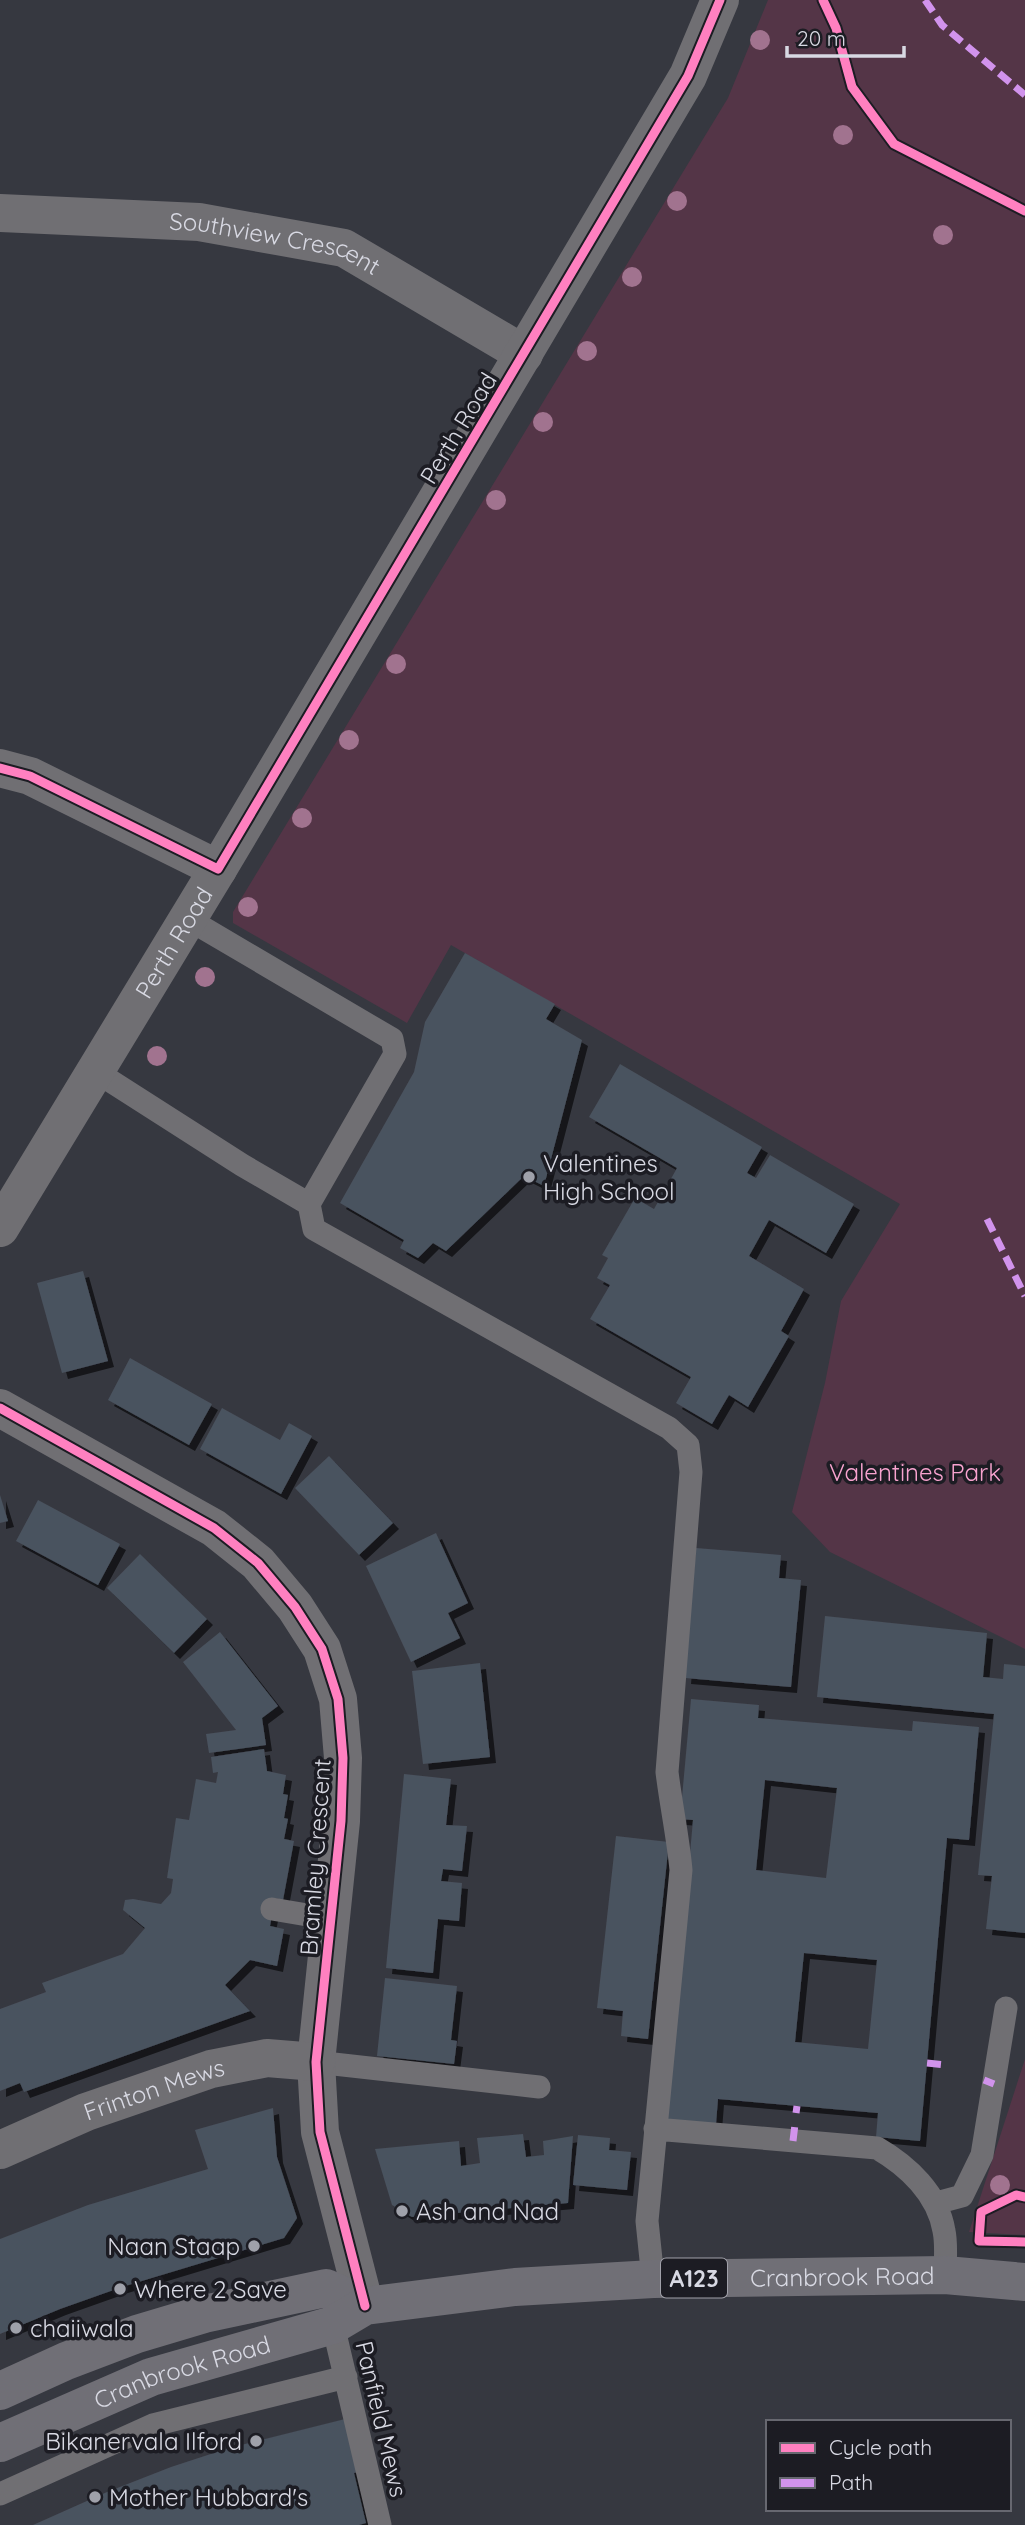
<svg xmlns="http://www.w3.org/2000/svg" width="1025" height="2525" font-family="Quicksand,sans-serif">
<defs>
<filter id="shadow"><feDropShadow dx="6" dy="6" stdDeviation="0" flood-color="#0009"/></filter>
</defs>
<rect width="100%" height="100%" fill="#363840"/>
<path fill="#543547" d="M768,0H1025V1649L830,1552L792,1512L825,1383L841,1301L900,1204L451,945L407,1023L233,923V912L728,98Z
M1025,2059V2235L969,2232Z"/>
<path fill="#4a525e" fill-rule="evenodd" filter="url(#shadow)" d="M465,953L555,1004L546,1019L582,1040L544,1186L524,1176L446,1251L433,1243L418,1258L400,1248L404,1240L340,1203L414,1072L425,1022Z
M620,1064L762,1147L747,1173L756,1178L770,1155L854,1204L826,1253L769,1220L749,1256L804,1289L781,1331L789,1336L748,1407L729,1395L712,1424L676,1403L691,1377L590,1319L610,1285L597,1278L608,1258L602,1255L635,1198L654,1209L677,1168L589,1117Z
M83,1271L108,1361L62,1373L37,1283Z
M130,1358L212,1404L189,1445L108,1400Z
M222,1408L280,1440L289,1423L312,1436L281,1494L200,1449Z
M329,1456L393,1523L359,1555L295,1488Z
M0,1495L8,1521L0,1523Z
M38,1500L120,1544L98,1585L16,1541Z
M436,1533L468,1603L448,1613L460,1638L411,1662L366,1566Z
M696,1548L781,1555L779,1578L801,1580L791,1687L685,1678Z
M140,1554L207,1619L174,1653L107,1588Z
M825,1616L987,1633L983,1677L1003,1679L1004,1664L1025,1666V1933L986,1929L992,1876L978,1875L994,1714L817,1697Z
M220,1632L278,1706L262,1718L266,1745L209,1753L206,1734L236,1730L183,1662Z
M480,1663L490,1757L423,1764L412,1671Z
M691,1699L759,1705L758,1718L912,1731L913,1721L979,1727L969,1840L947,1838L920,2141L876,2137L878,2113L718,2099L716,2124L666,2120L693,1820L680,1819ZM765,1780L837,1788L826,1878L756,1870ZM804,1953L877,1960L868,2049L795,2042Z
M264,1749L267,1771L286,1775L283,1794L288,1795L284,1818L288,1819L284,1839L294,1841L283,1900L275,1898L270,1926L284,1929L277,1966L250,1960L225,1985L250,2011L24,2092L20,2083L0,2091V2009L46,1992L42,1983L123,1954L145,1928L123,1910L125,1900L133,1899L161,1904L171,1893L173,1879L167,1878L176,1818L189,1820L196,1779L216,1783L218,1772L213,1773L211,1757Z
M404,1774L451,1779L446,1825L467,1826L462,1871L443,1869L441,1881L462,1883L459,1921L438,1919L433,1973L386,1968Z
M616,1836L669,1842L648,2039L621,2036L623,2011L597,2008Z
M385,1978L457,1986L451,2040L457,2041L454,2064L377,2056Z
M273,2108L277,2157L297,2218L284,2238L122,2287L60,2309L0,2334V2239L88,2205L208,2169L195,2130Z
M523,2134L526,2157L544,2155L543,2141L573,2136L568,2203L412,2217L392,2205L375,2149L459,2141L461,2166L480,2163L477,2138Z
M578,2135L610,2138L609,2150L631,2152L627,2190L573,2185Z
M349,2418L362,2471L354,2473L366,2523L359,2525H33L107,2492L171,2467L229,2448Z"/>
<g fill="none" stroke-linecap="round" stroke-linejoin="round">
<path stroke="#706f73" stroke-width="23" d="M95,1071L242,1165L309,1204L395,1054L392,1039L188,919
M309,1204L314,1229L669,1428L688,1445L691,1472L667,1772C671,1805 678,1837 681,1870L647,2221L653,2279
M272,1909L331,1919
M316,2062L539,2087
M655,2129L877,2148C908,2166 938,2194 944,2231C947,2245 945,2261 945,2275
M936,2203L962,2196L982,2155L1006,2008
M333,2325L380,2525
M0,2494L153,2425L346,2377"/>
<g stroke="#706f73" stroke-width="38">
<path id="s1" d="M0,213L199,222L344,248L524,354"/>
<path d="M0,768L30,776L218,869"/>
<path id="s2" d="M0,1228L218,869L688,76L720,0"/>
<path d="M0,1408L214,1528L258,1563L295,1607L322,1649L338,1699L343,1758L341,1821L316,2062L320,2132L365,2306"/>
<path id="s3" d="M0,2150L86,2112L211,2069L267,2058L316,2062"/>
</g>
<g stroke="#706f76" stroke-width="38">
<path d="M0,2391L66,2361L137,2334L204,2314L326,2288L365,2306"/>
<path id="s4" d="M0,2443L151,2377L333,2325L365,2306L515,2287L653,2279L945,2275L1025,2282"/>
</g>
<path stroke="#d193ec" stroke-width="7" stroke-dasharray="14 7" stroke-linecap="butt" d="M925,0L942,25L1025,95
M987,1219L1025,1296
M927,2063L947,2065
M984,2080L994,2084
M796,2113L797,2106
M793,2141L795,2124"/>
<defs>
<path id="cycleway" d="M823,0L836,28L852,87L894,144L1025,211
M0,768L30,776L218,869L688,76L720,0
M0,1408L214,1528L258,1563L295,1607L322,1649L338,1699L343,1758L341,1821L316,2062L320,2132L365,2306
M1025,2197L1016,2195L981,2212L979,2241L1025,2242"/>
</defs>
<use href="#cycleway" stroke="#1c1c23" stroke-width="13"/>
<use href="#cycleway" stroke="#ff80c0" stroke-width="9"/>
</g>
<g fill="#a1738f">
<circle cx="760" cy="40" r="10"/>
<circle cx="843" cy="135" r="10"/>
<circle cx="677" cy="201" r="10"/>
<circle cx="943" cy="235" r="10"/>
<circle cx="632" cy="277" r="10"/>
<circle cx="587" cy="351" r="10"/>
<circle cx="543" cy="422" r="10"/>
<circle cx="496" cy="500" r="10"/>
<circle cx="396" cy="664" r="10"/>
<circle cx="349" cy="740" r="10"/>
<circle cx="302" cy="818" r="10"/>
<circle cx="248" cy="907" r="10"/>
<circle cx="205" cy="977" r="10"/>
<circle cx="157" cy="1056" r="10"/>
<circle cx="1000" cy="2185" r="10"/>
</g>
<g fill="#9fa1aa" stroke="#1c1c23" stroke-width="2.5">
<circle cx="529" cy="1177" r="7"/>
<circle cx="402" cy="2211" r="7"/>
<circle cx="254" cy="2246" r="7"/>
<circle cx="120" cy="2289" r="7"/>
<circle cx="16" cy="2328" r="7"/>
<circle cx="256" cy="2441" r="7"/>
<circle cx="95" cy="2497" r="7"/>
</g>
<g text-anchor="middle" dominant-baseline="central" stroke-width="7" stroke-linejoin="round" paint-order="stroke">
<rect fill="#1c1c23" stroke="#a0a0a9" stroke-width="2" x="661" y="2258.5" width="66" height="39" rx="5"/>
<g font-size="23" font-weight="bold" fill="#d8d9e3">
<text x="694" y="2278">A123</text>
</g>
<g font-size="24" fill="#d8d9e3" stroke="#1c1c23">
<text stroke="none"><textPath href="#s1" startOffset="278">Southview Crescent</textPath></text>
<text transform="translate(458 428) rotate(-59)">Perth Road</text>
<text stroke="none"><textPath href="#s2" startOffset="334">Perth Road</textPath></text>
<text transform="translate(315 1857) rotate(-86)">Bramley Crescent</text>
<text stroke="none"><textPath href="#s3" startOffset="166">Frinton Mews</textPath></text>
<text stroke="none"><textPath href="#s4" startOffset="870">Cranbrook Road</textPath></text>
<text stroke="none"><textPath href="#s4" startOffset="196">Cranbrook Road</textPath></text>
<text transform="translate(382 2419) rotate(77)">Panfield Mews</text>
</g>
<g font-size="24" fill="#d8d9e3" stroke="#1c1c23" text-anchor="start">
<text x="543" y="1163">Valentines<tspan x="543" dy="28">High School</tspan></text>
<text x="416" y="2211">Ash and Nad</text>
<text x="240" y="2246" text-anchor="end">Naan Staap</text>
<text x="134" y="2289">Where 2 Save</text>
<text x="30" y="2328">chaiiwala</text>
<text x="242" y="2441" text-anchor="end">Bikanervala Ilford</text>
<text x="109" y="2497">Mother Hubbard's</text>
</g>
<g font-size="24" fill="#f8a3cf" stroke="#1c1c23">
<text x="915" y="1472">Valentines Park</text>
</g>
</g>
<rect x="766" y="2420" width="245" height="91" fill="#1c1c23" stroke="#676870" stroke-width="2"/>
<rect x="780" y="2443" width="35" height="10" fill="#ff80c0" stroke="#676870" stroke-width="2"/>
<text x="829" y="2455" font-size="21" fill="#d8d9e3">Cycle path</text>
<rect x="780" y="2478" width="35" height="10" fill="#d193ec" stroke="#676870" stroke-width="2"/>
<text x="829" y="2490" font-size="21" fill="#d8d9e3">Path</text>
<path d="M787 46v10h117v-10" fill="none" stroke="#d8d9e3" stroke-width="3.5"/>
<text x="797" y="46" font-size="21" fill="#d8d9e3" stroke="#1c1c23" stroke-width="5" paint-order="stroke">20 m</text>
</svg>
